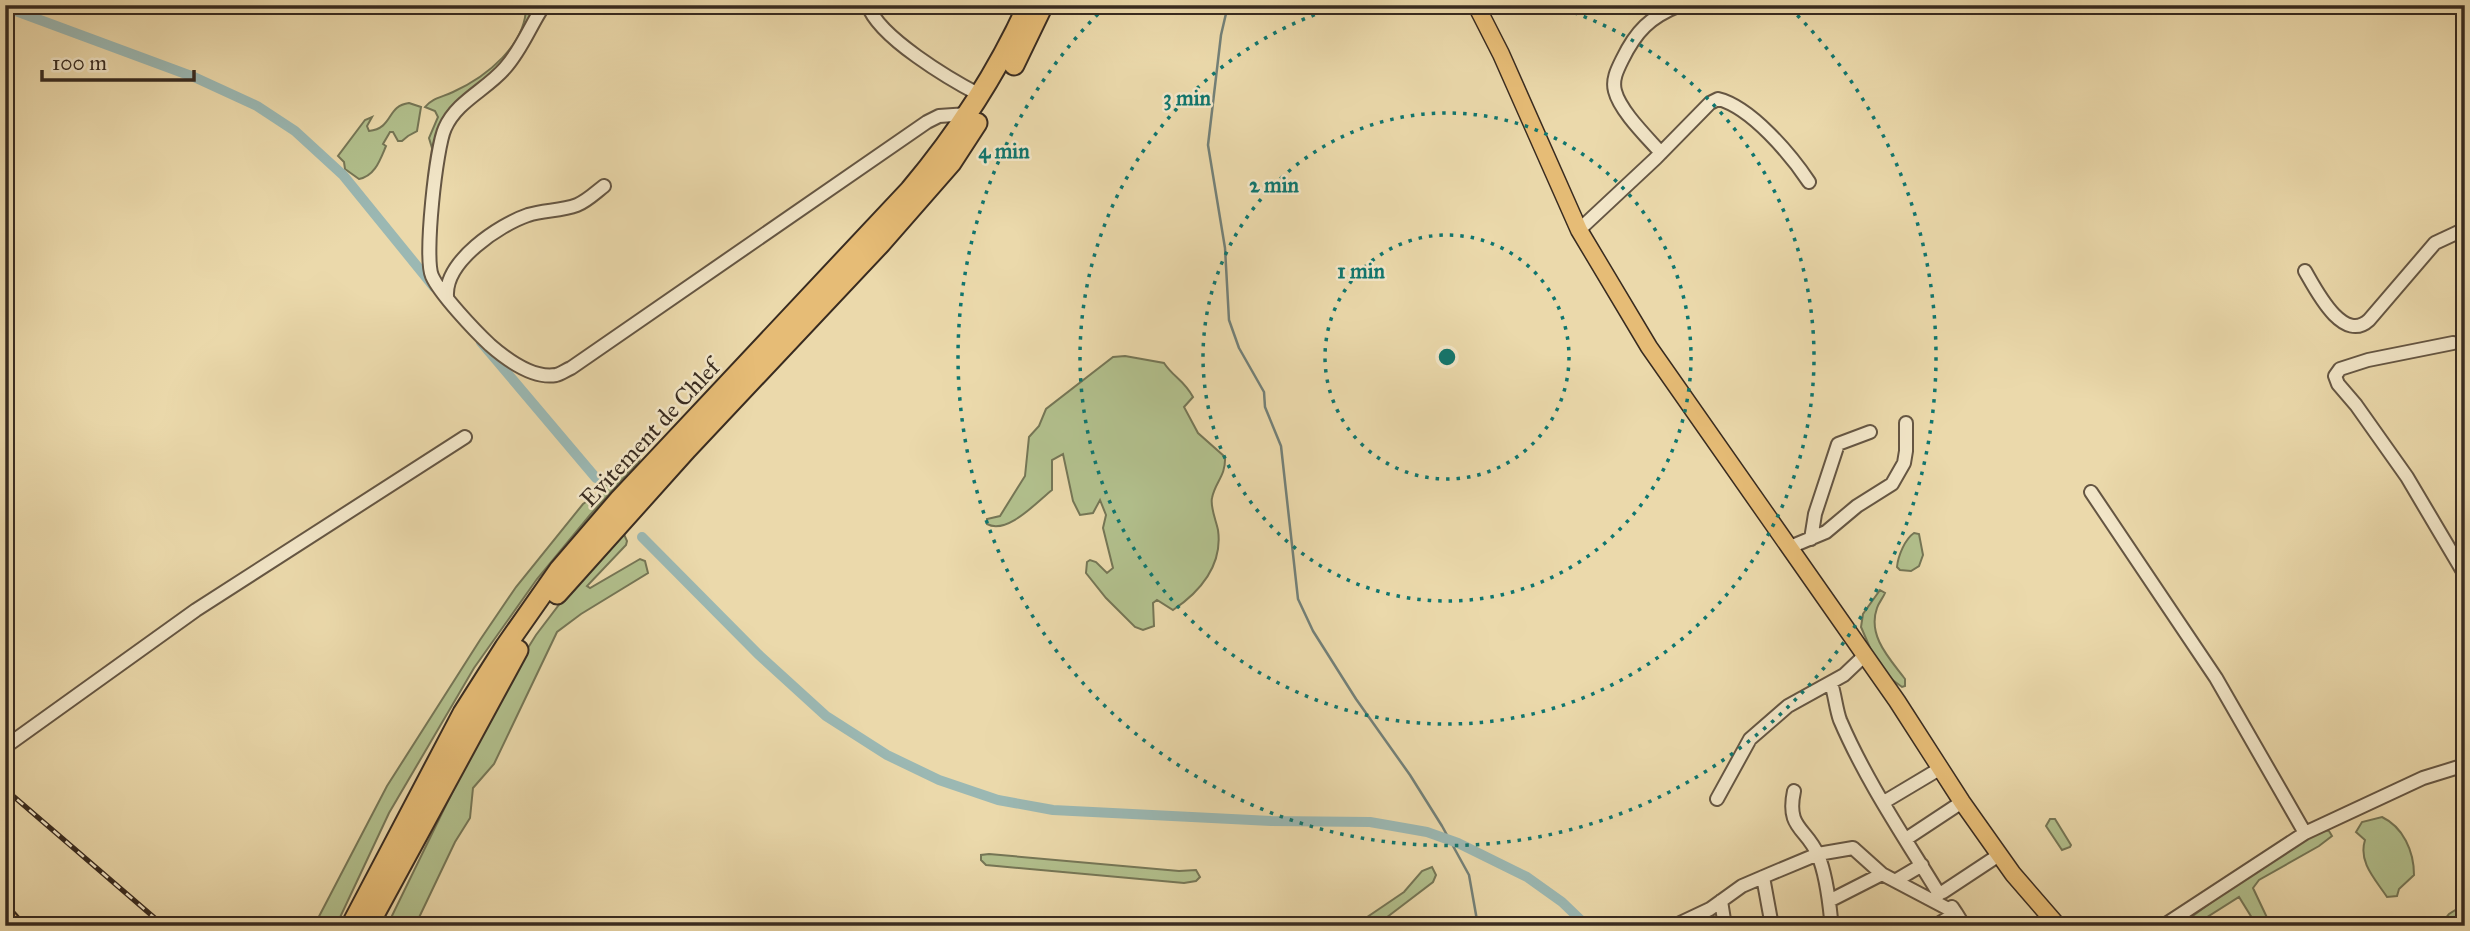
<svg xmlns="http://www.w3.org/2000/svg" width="2470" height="931" font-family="'IM FELL Great Primer',serif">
<rect width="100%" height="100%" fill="#ebd9ab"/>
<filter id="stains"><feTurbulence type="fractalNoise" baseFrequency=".00286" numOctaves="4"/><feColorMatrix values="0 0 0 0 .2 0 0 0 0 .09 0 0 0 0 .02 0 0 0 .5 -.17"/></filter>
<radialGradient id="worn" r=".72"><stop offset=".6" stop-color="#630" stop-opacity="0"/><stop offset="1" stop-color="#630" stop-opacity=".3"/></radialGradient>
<path fill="#b2c08d" stroke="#757656" stroke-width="2" d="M526,5H531L530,20L503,66L470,90L458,105L436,148H432L429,138L438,117L435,111L425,107C432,98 443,97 453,92C486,77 527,45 526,5Z
M409,103L421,107L417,131L408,136L402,141H398L393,132H390L383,144L386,146C380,160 375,176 359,179L345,169L344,162L338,156L365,120L372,117L367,126L369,131C394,128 386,106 409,103Z
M1125,356L1164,363C1174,378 1183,379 1193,397L1184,407L1198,433L1225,457C1226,476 1215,482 1212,498C1210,507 1216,520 1218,530C1223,565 1200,592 1173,610L1157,600L1153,603L1154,626L1143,630L1135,627L1106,598L1086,573L1087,562L1090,560L1096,562L1107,573L1113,568L1103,528L1106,515L1100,500L1093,513L1080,515L1073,501L1063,454L1052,460V490C1037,502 1007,535 987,524V519L1000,516L1025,476L1029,437L1039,426L1046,409L1113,357Z
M637,454L640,457L639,461L590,515L537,579L474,668L389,813L336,926H314L387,786L480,640L516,587L583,504L595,496Z
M623,532L627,541L626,545L587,586L590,588L640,559L645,561L648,573L581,614L557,632L494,764L473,788L470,818L455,842L415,926H387L504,686L536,635L574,585Z
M1914,533L1919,534L1923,555L1919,566L1911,571L1900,570L1897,567C1898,556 1905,539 1914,533Z
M1880,590L1885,593C1883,598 1879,602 1877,608C1867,636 1890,659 1905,679V686L1902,687L1890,678L1871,650L1861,627L1863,614Z
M2382,817C2403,827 2414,851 2414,875L2399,889L2397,896L2387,897C2375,879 2358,862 2365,840L2356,832L2362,822Z
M2050,819H2055L2071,845L2070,847L2062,850L2046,826Z
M2321,829L2329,831L2332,836L2319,846L2259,880L2253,888L2271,926H2257L2239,897L2193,926H2179L2246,877Z
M989,854L1179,871L1196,870L1200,877L1196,881L1184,883L986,865L981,860V855Z
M1432,867L1436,875L1433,882L1382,921L1374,926H1354L1404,892L1422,871Z
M2465,904V926H2443L2441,924L2449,914Z"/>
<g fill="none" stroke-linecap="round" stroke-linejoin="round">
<path stroke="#738078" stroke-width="2.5" d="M1228,5L1221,35L1208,145L1225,248L1229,320L1239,348L1264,392L1265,407L1281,446L1298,599L1313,631L1356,699L1410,775L1442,826L1469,875L1478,926"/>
<path stroke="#9bb8b3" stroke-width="10" d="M5,7L194,77L257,106L295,131L343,175L434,287
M481,342L596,478
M642,537L758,654L826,716L887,755L939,780L998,800L1053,810L1271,821L1370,822L1427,832L1458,843L1527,877L1562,902L1587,926"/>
<defs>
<path id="minor" d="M544,5C530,26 522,49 505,68C486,90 457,101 445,128C436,147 424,258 432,276C440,294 475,331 490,345C506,359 533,379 556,375C561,374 566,370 571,368L927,122L939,116L968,114
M868,5C878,37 951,80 980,95
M1013,5L1024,14
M1661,153C1647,137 1620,111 1615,91C1612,80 1617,70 1622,60C1636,31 1650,17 1680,5
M1579,230L1656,158L1710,103L1718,99C1751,107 1791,155 1809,182
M2305,271C2316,290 2343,344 2369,320L2435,243L2465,229
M447,296C445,261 499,225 528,215C544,210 561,211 577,205C587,201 595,193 604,186
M2453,343L2368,360L2340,369L2335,376L2338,384L2356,405L2407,477L2465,575
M2091,492L2216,678L2305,833
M1811,539L1815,514L1838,444L1870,432
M1790,547L1826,532L1857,506L1892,484L1904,463L1906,451V423
M1831,683C1835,695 1836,709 1840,720C1866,781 1905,838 1939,894
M5,747L196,610L465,437
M1794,791C1786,829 1806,827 1818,855C1826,874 1829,899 1831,919L1823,926
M1717,799L1750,739L1788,706L1844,675L1864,656
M1884,802L1941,768
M1906,839L1962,802
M1763,877L1772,926
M1895,881L1922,865
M1943,892L1999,855
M1721,901L1725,926
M1829,901L1882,874
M1674,926L1710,909L1742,886L1770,874L1818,854L1853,848L1882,874L1956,913L1964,926
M1935,926L1956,913L1952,907
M2163,926L2305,833L2423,778L2465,765"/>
<path id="major" d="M1476,5L1501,54L1579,230L1649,347L1897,701L1962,802L2013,874L2058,926"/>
<path id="highway" d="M1014,65L1043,5
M557,594L687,449L881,243L951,163L977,123
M5,917L13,926
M351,926L463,713L505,647L559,570L620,499L910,190C958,133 997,73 1028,5
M368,926L518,650"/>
</defs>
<use href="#minor" stroke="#655643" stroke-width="16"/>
<use href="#major" stroke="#382b20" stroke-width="19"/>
<use href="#highway" stroke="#382b20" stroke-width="23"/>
<use href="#minor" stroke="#f2e6c8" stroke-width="12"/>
<use href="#major" stroke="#e6bc76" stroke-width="16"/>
<use href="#highway" stroke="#e6bc76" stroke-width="19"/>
<defs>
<path id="rail" d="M5,789L164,926"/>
</defs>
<use href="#rail" stroke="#382b20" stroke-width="5"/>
<use href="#rail" stroke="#f2e6c8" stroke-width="2.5" stroke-dasharray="8" stroke-linecap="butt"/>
</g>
<g fill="none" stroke="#0f766e" stroke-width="3.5" stroke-dasharray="3.5 7">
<circle cx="1447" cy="357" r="122"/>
<circle cx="1447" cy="357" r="244"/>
<path d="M1554 6A367 367 0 1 1 1340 6"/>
<path d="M1790 8A489 489 0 1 1 1104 8"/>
</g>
<g text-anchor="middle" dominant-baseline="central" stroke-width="5" stroke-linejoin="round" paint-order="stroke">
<g font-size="24" fill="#382b20" stroke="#f2e6c8">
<text transform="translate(650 433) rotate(-47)">Evitement de Chlef</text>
</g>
</g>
<circle cx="1447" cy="357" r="10" fill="#0f766e" stroke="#f2e6c8" stroke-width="3.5"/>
<g font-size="21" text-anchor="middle" font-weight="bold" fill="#0f766e" stroke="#f2e6c8" stroke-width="5" stroke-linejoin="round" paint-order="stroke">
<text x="1187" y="105">3 min</text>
<text x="1004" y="158">4 min</text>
<text x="1274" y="192">2 min</text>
<text x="1361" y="278">1 min</text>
</g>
<rect width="2470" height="931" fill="none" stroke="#ebd9ab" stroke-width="28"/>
<rect x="7" y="7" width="2456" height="917" fill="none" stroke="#382b20" stroke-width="3.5"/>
<rect x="14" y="14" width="2442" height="903" fill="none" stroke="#382b20" stroke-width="2"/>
<path d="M42 70v10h152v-10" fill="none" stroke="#382b20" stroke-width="3.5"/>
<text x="52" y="70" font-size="21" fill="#382b20" stroke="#f2e6c8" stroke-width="5" paint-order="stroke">100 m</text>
<rect width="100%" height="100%" filter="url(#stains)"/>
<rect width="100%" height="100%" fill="url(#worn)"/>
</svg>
